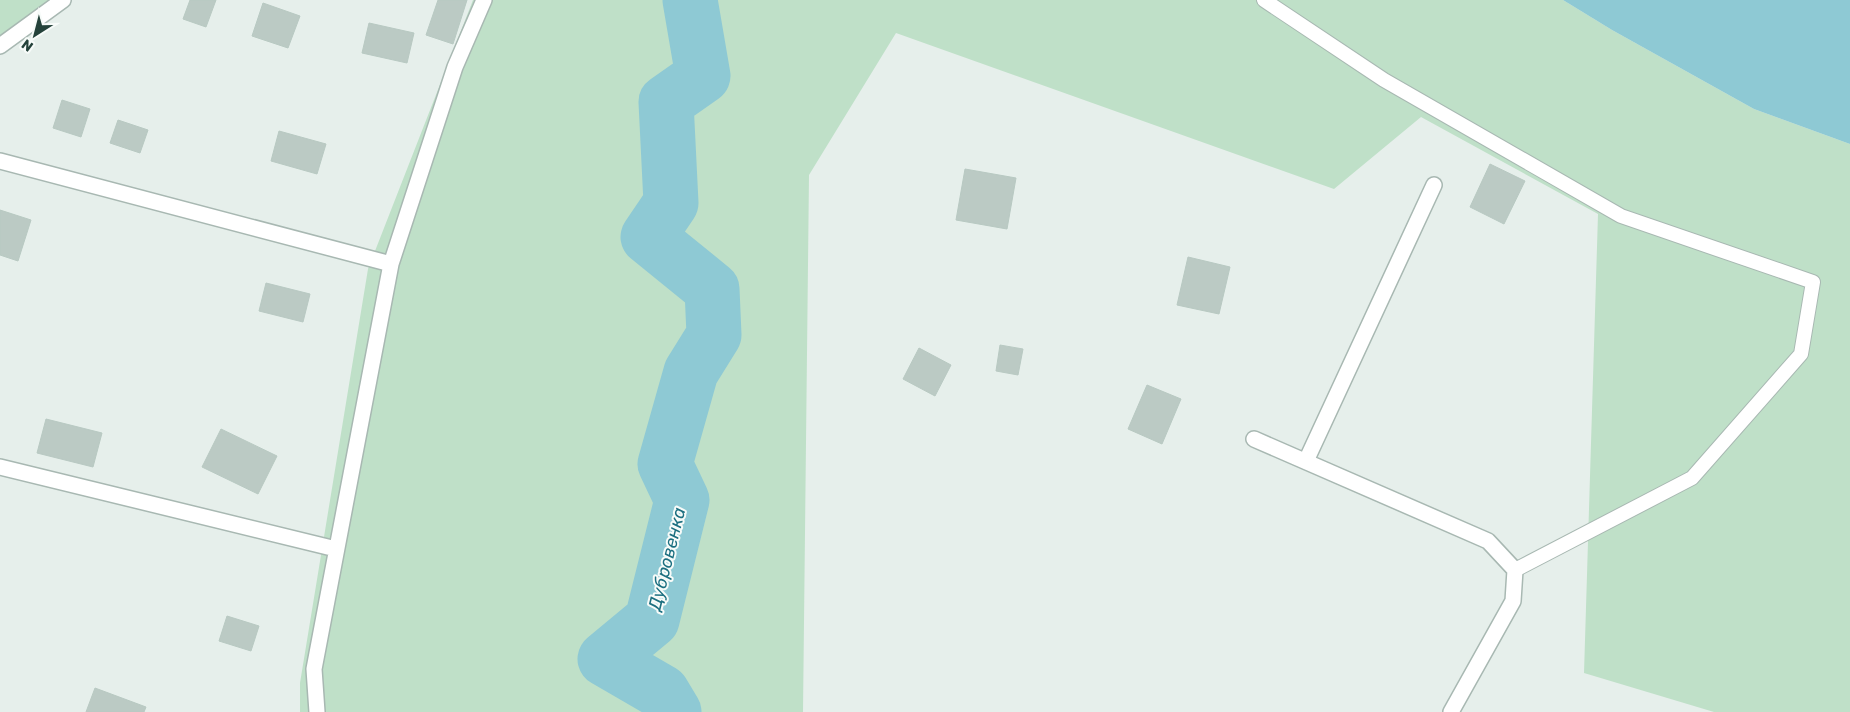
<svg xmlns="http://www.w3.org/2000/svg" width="1850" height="712" font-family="Rubik,sans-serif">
<rect width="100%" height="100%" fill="#e6efeb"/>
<path fill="#bfe0c8" d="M0,0H64L0,40Z
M473,0H1563L1612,30L1754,109L1850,144V712H1714L1584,673L1598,214L1421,117L1334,189L896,33L809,175L803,712H300V683L368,269Z"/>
<path fill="#8ec9d4" d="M1563,0H1850V144L1754,109L1612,30Z"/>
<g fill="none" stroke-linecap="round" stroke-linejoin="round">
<path stroke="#8ec9d4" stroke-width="55" d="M674,712L662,692L605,659L652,620L682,500L665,464L691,372L714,335L712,289L648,237L671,203L666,102L703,76L690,0"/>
</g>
<path fill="#bbcac4" stroke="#b8c9c2" d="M190,0H216L206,27L183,19Z
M438,0H467L453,44L426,35Z
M263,3L300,16L288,48L252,36Z
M369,23L414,33L407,63L362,53Z
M62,100L90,109L81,137L53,128Z
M118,120L148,130L140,153L110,143Z
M279,131L326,144L317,174L271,161Z
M1490,164L1525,181L1504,224L1470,207Z
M965,169L1016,178L1007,229L956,220Z
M0,210L31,220L18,261L0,255Z
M1188,257L1230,267L1219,314L1177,305Z
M266,283L310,294L303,322L259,311Z
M1000,345L1023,349L1018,375L996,371Z
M919,348L951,365L935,396L903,379Z
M1147,385L1181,399L1162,444L1128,429Z
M46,419L102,433L93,467L37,453Z
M221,429L277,456L258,494L202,467Z
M227,616L259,626L251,651L219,641Z
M95,688L146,707L144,712H86Z"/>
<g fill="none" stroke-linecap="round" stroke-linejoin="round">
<defs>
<path id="lane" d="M1264,0L1384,80L1621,216L1813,282L1801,354L1692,478L1515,570"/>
<path id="street" d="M0,46L63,0
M0,161L391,264
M1254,439L1488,541L1515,570L1513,601L1451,712
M1306,461L1434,185
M0,467L336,549
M317,712L314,669L391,264L455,67L484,0"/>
</defs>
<use href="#lane" stroke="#a8b8b2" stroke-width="16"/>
<use href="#street" stroke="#a8b8b2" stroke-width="18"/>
<use href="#lane" stroke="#fff" stroke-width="14"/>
<use href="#street" stroke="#fff" stroke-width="15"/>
</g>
<g text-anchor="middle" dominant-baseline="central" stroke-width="4" stroke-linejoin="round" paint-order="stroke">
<g font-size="18" font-style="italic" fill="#1c6f80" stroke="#f7fbf9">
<text transform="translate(667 559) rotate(-76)">Дубровенка</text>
</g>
</g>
<g transform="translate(35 35) rotate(216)" stroke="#f7fbf9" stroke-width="4" paint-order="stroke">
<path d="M0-4L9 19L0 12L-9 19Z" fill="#24423a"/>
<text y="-8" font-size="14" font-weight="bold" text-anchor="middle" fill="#24423a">N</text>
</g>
</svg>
